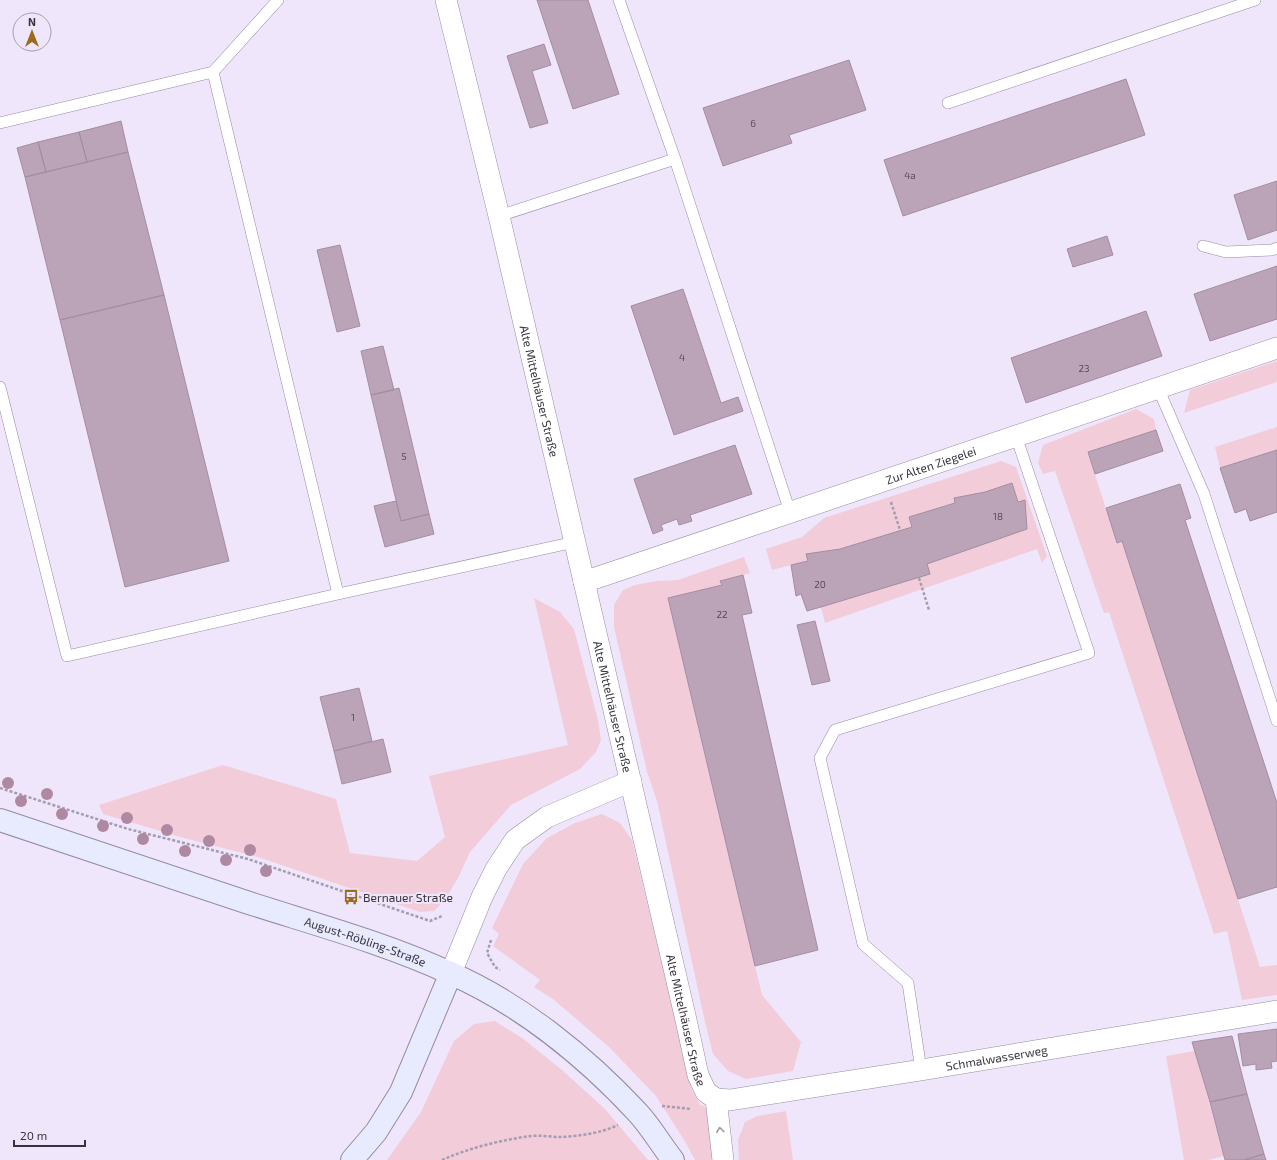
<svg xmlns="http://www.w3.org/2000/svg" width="1277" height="1160" font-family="'Exo 2',sans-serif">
<rect width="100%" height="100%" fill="#efe6fc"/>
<path fill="#f2ccd8" d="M1277,361V382L1184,413L1190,390Z
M1136,409L1154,419L1156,430L1088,453L1117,543L1122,541L1260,967L1277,965V995L1242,1000L1227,931L1214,934L1109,612L1104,613L1055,471L1043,474L1038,463L1043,445Z
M1277,427V450L1220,468L1215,447Z
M1001,461L1016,467L1047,556L1042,563L1037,549L825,623L821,607L807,611L801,594L796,596L791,565L772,570L766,549L802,537L824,518Z
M744,557L750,573L721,581L722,585L668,599L762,995L801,1042L793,1071L746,1079L728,1071L713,1054L705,1022L657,801L647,772L614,627V605L623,590L635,585L657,581L678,580Z
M534,598L560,612L574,629L598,720L601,740L596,752L580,769L511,805L470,852L458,878L444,901L434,911L420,912L258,857L184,838L103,814L99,805L223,765L336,799L350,853L417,861L445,837L429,776L568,745Z
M602,814L620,823L632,840L692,1090L700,1105L711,1108L717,1160H695L686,1143L656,1096L609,1047L553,999L534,987L540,980L493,946L499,934L492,928L523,864L547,838L575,823Z
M495,1021L522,1038L562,1070L605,1109L648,1160H387L421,1112L454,1041L474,1024Z
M1195,1051L1224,1156L1208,1160H1184L1166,1056Z
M786,1111L793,1160H739L738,1140L745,1122L757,1116Z"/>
<path fill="#bca4b8" stroke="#a48da1" d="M537,0H588L619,94L573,109Z
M544,44L551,65L532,71L548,123L530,128L507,56Z
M849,60L866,110L789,135L792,143L723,166L703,108Z
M1126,79L1145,135L903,216L884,160Z
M121,121L128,152L87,162L79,132Z
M79,132L87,162L46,172L38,142Z
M38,142L46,172L25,177L17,148Z
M128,152L164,295L60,320L25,177Z
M1277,181V230L1248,240L1234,195Z
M1107,236L1113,255L1073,267L1067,249Z
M340,245L360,326L337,332L317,250Z
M1277,266V319L1210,341L1194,294Z
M683,289L721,403L738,397L743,411L674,435L631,306Z
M164,295L229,561L125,587L60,320Z
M1146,311L1162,356L1026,403L1011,358Z
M383,346L394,390L371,395L361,351Z
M399,388L429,514L401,521L371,395Z
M1156,430L1163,451L1095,474L1088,452Z
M735,445L752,494L690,515L692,521L679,525L677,519L661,525L663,530L653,534L634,479Z
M1277,450V512L1250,521L1246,509L1235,513L1220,468Z
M1012,483L1018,502L1025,500L1027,529L927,564L930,574L821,607L807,611L801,594L796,596L791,565L808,561L806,554L840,549L912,527L909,517L955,503L954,498L985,492Z
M1180,484L1191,518L1185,520L1277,803V887L1238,899L1122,541L1117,543L1106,508Z
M396,501L401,521L429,514L434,534L385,547L374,506Z
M743,575L752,613L742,615L818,950L755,966L668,598L722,585L720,581Z
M815,621L830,681L812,685L797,625Z
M359,688L372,741L334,751L320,697Z
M383,739L391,772L342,784L334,751Z
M1277,1029V1061L1271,1062L1272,1068L1256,1070V1064L1243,1066L1238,1034Z
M1232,1036L1247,1094L1210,1102L1192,1042Z
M1247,1094L1264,1154L1244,1160H1225L1210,1102Z
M1264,1154L1266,1160H1244Z"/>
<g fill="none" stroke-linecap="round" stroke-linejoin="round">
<defs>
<path id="lane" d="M278,0L213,72L338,594L575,542
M619,0L675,159L790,512
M948,103L1255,0
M0,123L213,72
M499,216L675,159
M1203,246L1226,252L1272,250L1277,248
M0,387L67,656L338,594
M1158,388L1204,494L1277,721
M921,1070L908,983L863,944L820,758L835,730L1089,653L1016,436"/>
<g id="street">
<path id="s1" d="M446,0L499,216L686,1020L698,1075L706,1092L716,1099L723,1160"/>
<path id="s2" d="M584,582L1277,348"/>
<path d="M451,973L482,897L496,869L515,840L547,817L631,781"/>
<path id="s3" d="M716,1099L730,1100L921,1070L1277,1011"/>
</g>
<g id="secondary">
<path id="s4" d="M0,820C82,847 164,875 246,902C314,924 385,943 450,973C521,1004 586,1057 638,1113C651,1127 661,1145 673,1160"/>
<path d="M352,1160L376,1132L401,1092L451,973"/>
</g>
</defs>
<use href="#lane" stroke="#968ba4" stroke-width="12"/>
<use href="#street" stroke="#968ba4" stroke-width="22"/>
<use href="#secondary" stroke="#968ba4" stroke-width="24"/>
<path stroke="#a49daf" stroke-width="2.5" stroke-dasharray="3 2" stroke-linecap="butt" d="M891,502L900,530
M919,578L929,610
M0,788L128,829L248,859L430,921L442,916
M491,940L487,953L495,967L500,970
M662,1106L691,1109
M442,1160C469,1148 501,1140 531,1136C541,1135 551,1137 561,1137C580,1136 601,1133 618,1125"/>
<use href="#lane" stroke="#fff" stroke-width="11"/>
<use href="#street" stroke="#fff" stroke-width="21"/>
<use href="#secondary" stroke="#e8eafe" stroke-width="22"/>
</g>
<g fill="#af89a1">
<circle cx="8" cy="783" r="6"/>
<circle cx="47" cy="794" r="6"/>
<circle cx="21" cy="801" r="6"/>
<circle cx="62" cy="814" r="6"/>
<circle cx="127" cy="818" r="6"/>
<circle cx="103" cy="826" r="6"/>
<circle cx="167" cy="830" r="6"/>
<circle cx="143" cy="839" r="6"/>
<circle cx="209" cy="841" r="6"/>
<circle cx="250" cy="850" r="6"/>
<circle cx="185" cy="851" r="6"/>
<circle cx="226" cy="860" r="6"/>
<circle cx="266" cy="871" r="6"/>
</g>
<defs><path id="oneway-chevron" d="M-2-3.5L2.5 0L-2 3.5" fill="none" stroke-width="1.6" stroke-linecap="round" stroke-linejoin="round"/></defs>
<use stroke="#9b989e" href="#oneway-chevron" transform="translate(720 1130) rotate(-97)"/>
<defs>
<symbol id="bus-bare" viewBox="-9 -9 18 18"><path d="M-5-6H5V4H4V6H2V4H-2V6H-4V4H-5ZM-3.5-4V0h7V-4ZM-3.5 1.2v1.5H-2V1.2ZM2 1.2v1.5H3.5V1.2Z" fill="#9b6b1e" stroke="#efe6fc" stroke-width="2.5" paint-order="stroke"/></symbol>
</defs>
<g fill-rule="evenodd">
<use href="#bus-bare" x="340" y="886" width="22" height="22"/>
</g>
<g text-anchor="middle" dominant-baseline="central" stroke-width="4" stroke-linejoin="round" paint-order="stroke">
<g font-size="10" fill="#584e5c">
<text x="753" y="123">6</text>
<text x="910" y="175">4a</text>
<text x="682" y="357">4</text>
<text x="1084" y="368">23</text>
<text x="404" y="456">5</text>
<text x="998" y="516">18</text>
<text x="820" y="584">20</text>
<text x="722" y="614">22</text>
<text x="353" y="717">1</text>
</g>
<g font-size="12" fill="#37323d" stroke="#efe6fc">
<text stroke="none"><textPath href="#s1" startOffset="402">Alte Mittelhäuser Straße</textPath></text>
<text stroke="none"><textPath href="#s2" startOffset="366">Zur Alten Ziegelei</textPath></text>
<text stroke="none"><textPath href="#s1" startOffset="726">Alte Mittelhäuser Straße</textPath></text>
<text stroke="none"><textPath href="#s4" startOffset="385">August-Röbling-Straße</textPath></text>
<text stroke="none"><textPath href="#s1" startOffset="1048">Alte Mittelhäuser Straße</textPath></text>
<text stroke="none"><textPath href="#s3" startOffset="284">Schmalwasserweg</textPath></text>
</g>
<g font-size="12" fill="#37323d" stroke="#efe6fc" text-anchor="start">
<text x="363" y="897">Bernauer Straße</text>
</g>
</g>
<g transform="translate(32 32)"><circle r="19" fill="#efe6fc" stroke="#a59eb0"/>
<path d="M0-3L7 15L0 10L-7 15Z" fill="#9b6b1e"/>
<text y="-6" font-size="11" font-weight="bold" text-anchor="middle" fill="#37323d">N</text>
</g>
<path d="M14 1140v6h71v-6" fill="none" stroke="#37323d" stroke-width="2"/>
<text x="20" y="1140" font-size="12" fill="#37323d" stroke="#efe6fc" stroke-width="3" paint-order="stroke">20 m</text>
</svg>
